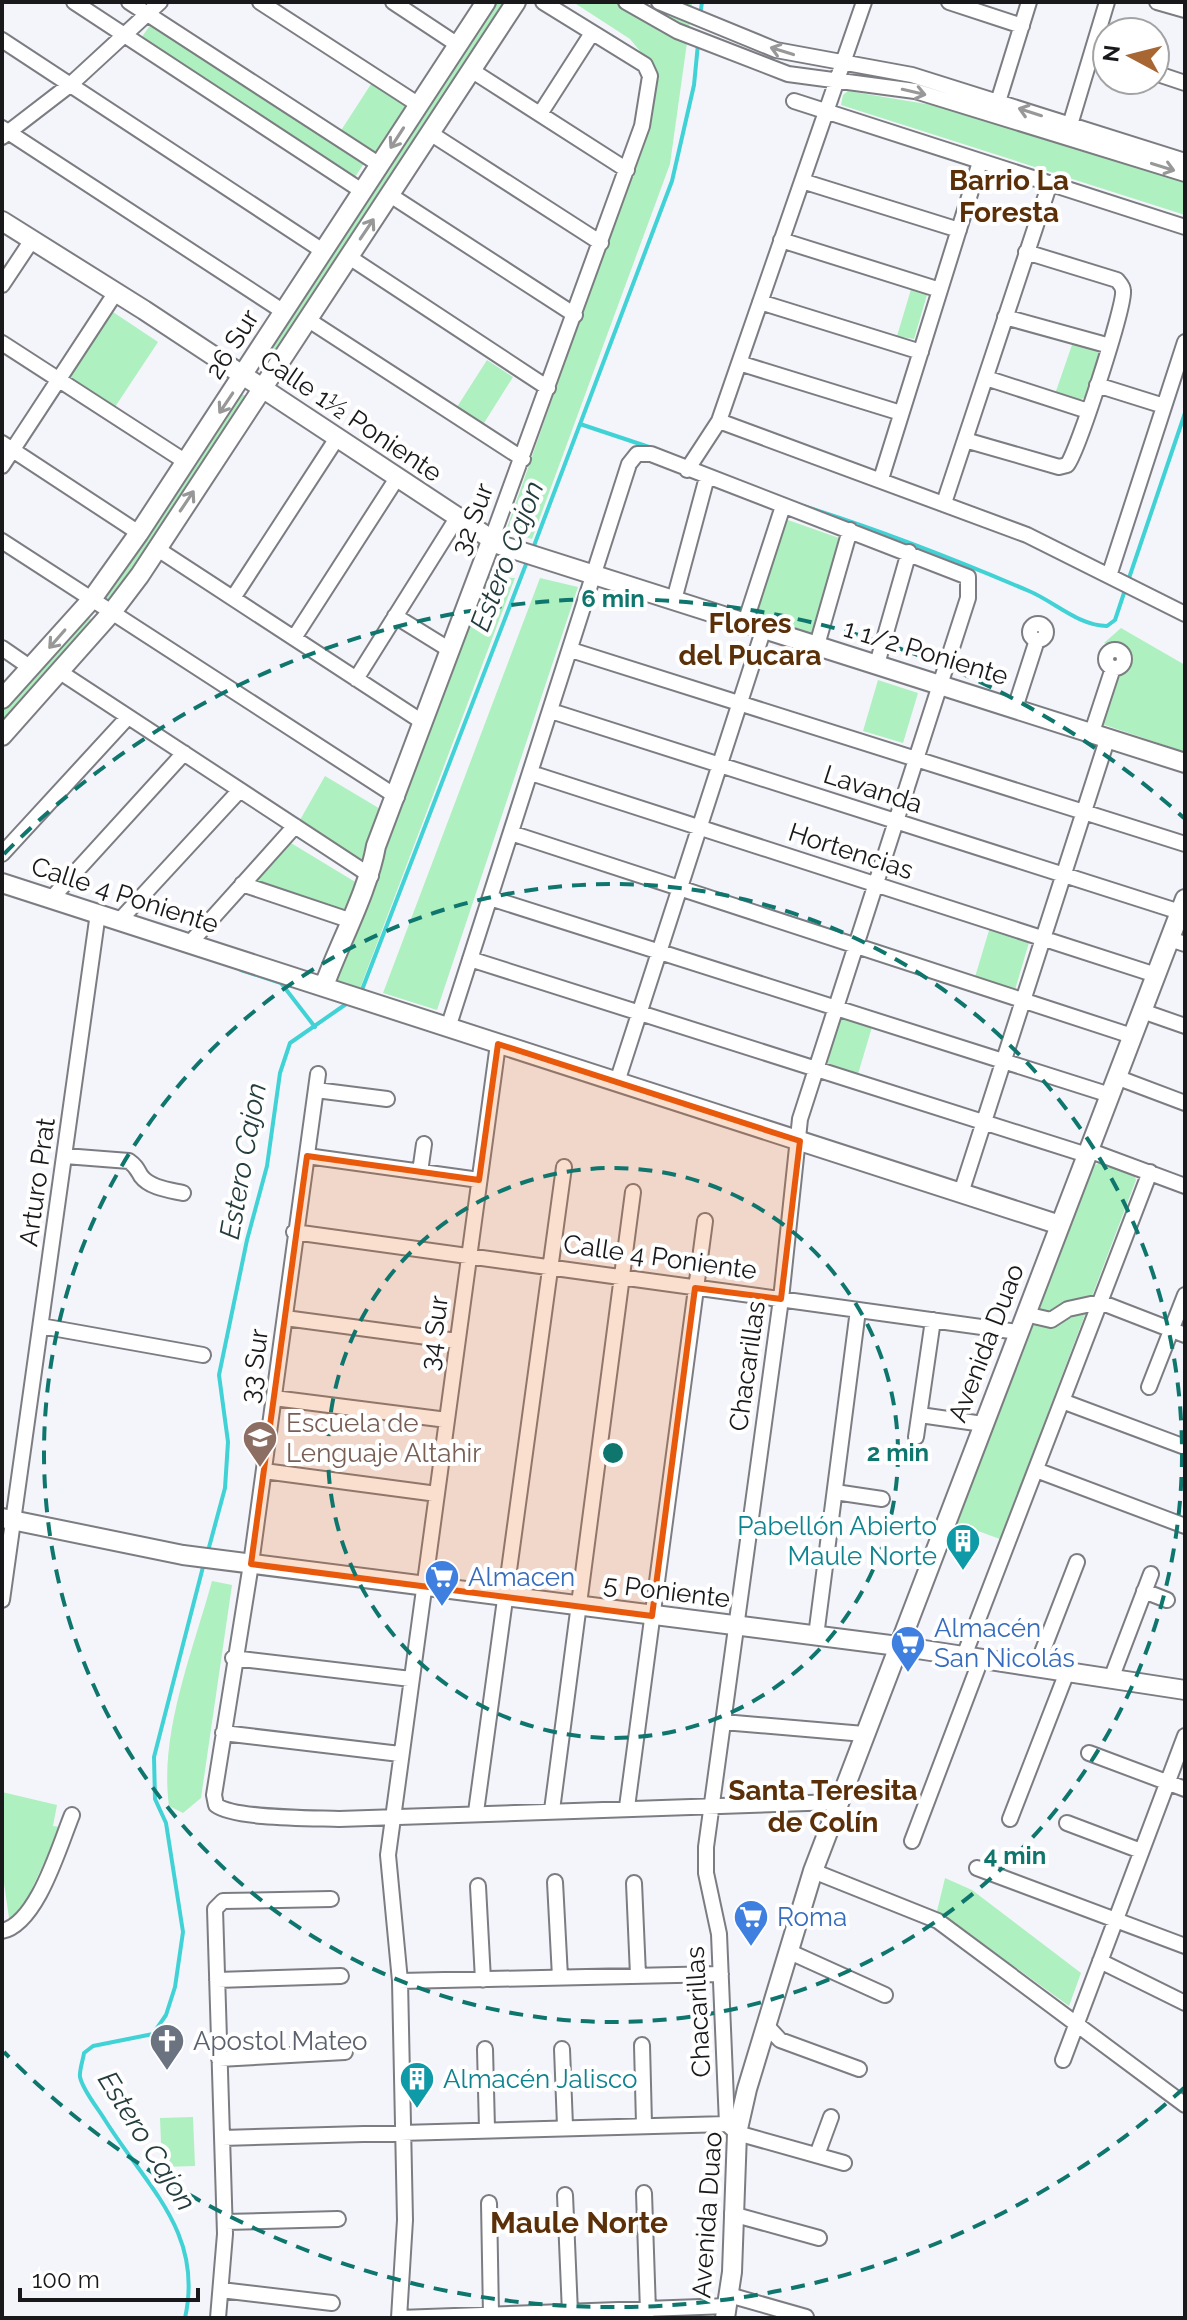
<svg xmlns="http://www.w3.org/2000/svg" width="1187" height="2320" font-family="Raleway,sans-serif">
<rect width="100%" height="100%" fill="#f4f5fb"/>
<path fill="#aef0bf" d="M492,2H506L265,370L259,369L257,366Z
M573,2H615L657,29L660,2H692L691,14L670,164L532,539L506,531L649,121L654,68L630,39Z
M153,21L367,159L353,180L139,41Z
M373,81L408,103L375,155L340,132Z
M848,91L938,106L1185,182V215L841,105L843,95Z
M912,286L924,290L927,295L914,339L897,336Z
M110,310L158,342L113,410L65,378Z
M1073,342L1098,351L1100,358L1085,398L1076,400L1055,394Z
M487,360L513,377L484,423L457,407Z
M239,393L249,397L113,604L105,602L103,596Z
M785,519L842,539L813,634L756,613Z
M487,577L515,578L359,991L334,983Z
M540,578L578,587L437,1010L383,993Z
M84,617L90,618L92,623L2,725V707Z
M1121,628L1185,665V752L1096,722L1115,670L1121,667L1124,659L1116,645L1104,643Z
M878,680L918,693L903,743L863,731Z
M325,776L382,810L355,875L292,834Z
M286,840L357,883L345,914L250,883Z
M990,927L1030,939L1015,990L975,977Z
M841,1017L872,1027L858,1074L827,1064Z
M1105,1162L1133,1172L1136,1180L1000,1539L956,1523L1094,1165Z
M212,1581L232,1585L201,1798L183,1813L169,1806C159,1733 193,1651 212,1581Z
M2,1792L57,1805L53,1826L61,1827L18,1918H9L2,1869Z
M945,1878L972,1890L1081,1973L1069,2006L937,1911Z
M193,2117L195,2166L162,2167L160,2118Z"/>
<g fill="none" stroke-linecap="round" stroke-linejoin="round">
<path stroke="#41d2d6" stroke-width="4" d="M700,16L702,2
M580,424L649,447
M803,506C880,530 954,559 1029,591C1055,602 1079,626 1107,626L1115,620L1125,590
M532,551L672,181L694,85L698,44
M1128,581L1185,413
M241,970L281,983L315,1027
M360,995L528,559
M208,1551L225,1488L228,1442L219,1375L247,1240L267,1166L280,1073L290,1043L349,1002
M185,2318C204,2233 147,2187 105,2120C98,2108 83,2091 80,2077C79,2071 83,2060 84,2053L93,2046L153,2034L166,2015L175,1987L183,1932L166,1823L155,1799L154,1757L204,1563"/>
<defs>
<path id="street" d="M74,2L362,191
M129,2L380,165
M260,2L419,105
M393,2L458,45
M626,2L677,31L788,74L915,91L1185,174
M659,2L776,50L912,75L1185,161
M949,2L1022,26
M1157,2L1185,10
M2,40L323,251
M471,70L627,170
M1155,73L1185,83
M794,101L1185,227
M998,102L1029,2
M540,114L592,33
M1070,125L1107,2
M2,128L284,312
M430,133L601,243
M2,137L71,84L160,2
M802,181L959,230
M390,195L575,315
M781,240L940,290
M349,257L548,388
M2,285L32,240
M760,302L921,352
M1005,317L1110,346
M307,319L523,459
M2,343L186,462
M739,363L901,413
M986,378L1088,411
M1097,385L1164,406
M719,421L1027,535L1185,614
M965,440L1059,467L1067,465C1077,454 1125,306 1123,291C1123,286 1120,284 1117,280L1026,252
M2,443L139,533
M2,466L116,292
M687,470L719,421L864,2
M881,479L980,162
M944,503L1050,183
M2,541L397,797
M491,541L642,126L650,76L645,65L543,2
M156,548L424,723
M1109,576L1185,342
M233,598L337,438
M674,600L707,477
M395,616L450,650
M745,623L783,506
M1030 632a8 8 0 1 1 16 0a8 8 0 1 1-16 0Z
M294,638L397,478
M817,645L850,530
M2,648L31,668
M1106 659a9 9 0 1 1 18 0a9 9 0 1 1-18 0Z
M571,650L1185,844
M877,664L909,552
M60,672L371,876
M356,679L457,518
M1015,708L1037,640
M551,711L1180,912
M1092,732L1113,668
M531,773L1156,975
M511,833L1132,1036
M2,854L128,717
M242,884L349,920
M490,898L1110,1095
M51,899L184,753
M120,920L240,790
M1170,939L1185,944
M190,943L295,826
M470,959L1087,1155
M1142,1011L1185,1026
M448,1028L629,464L637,454H651L968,577V598L800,1119L781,1299L706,1847V1873L719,1934L727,2124L737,2133L844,2163
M318,1074L251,1564L214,1795L216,1805C234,1819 313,1818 339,1819L838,1802
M1116,1077L1185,1103
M617,1082L764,628
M316,1090L387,1099
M1088,1150L1185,1186
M65,1156L129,1161C136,1166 137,1169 141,1176C150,1188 170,1190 183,1193
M307,1156L479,1180
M420,1172L424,1144
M961,1193L1108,737
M294,1232L1018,1332
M1025,1314L1051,1320L1068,1309L1100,1302L1185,1335
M285,1318L457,1341
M41,1326L203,1355
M1149,1387L1185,1295
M274,1398L447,1420
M1062,1401L1185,1447
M920,1415L983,1424
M916,1437L933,1320
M1036,1470L1185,1526
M264,1471L437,1494
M835,1492L882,1499
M1144,1591L1167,1600
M2,1600L98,913
M816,1636L858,1310
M964,1656L1150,1172
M233,1658L411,1679
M1036,1668L1077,1562
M1111,1679L1151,1574
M723,1722L864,1734
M223,1733L400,1754
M1089,1753L1185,1789
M627,1807L705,1221
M552,1810L633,1192
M476,1812L564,1167
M1010,1819L1067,1672
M1067,1823L1141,1851
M912,1841L981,1659
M977,1868L1185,1946
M813,1871L938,1921L1185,2105
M555,1882L560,1977
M634,1883L638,1975
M478,1886L483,1980
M2,1931C37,1924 59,1847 72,1815
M790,1952L885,1995
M1100,1961L1185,2003
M217,1980L341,1976
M400,1981L721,1974
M767,2026L780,2040L859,2069
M642,2045L644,2124
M485,2049L487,2129
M562,2049L565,2126
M219,2059L345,2052
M1063,2060L1185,1736
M222,2138L727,2124
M817,2155L831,2117
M644,2193L648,2311
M565,2195L570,2313
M489,2203L491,2315
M732,2214L819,2238
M225,2222L338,2219
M221,2290L332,2303
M729,2295L806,2317
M218,2318L225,2234L215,1909L223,1901L331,1899
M399,2318L405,2220L400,1981L388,1855L498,1044
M399,2318L728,2306"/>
<path id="secondary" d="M2,221L144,310L500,545L1185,763
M2,699L92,599L139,533L486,2
M2,736L112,612L140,575L516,2
M2,883L1060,1225
M324,986C340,942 368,891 376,846L491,541
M2,1518L183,1555L898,1646L1185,1690
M725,2318L732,2272L737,2133L747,2089L813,1871L1185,899"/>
</defs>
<use href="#street" stroke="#7c7d82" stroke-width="18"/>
<use href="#secondary" stroke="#7c7d82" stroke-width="22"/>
<use href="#street" stroke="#fff" stroke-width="14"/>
<use href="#secondary" stroke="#fff" stroke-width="18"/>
</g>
<defs><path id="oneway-shaft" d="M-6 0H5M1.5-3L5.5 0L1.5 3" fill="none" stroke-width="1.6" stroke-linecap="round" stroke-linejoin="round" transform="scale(2)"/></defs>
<g stroke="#989898">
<use href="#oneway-shaft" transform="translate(782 51) rotate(-163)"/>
<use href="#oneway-shaft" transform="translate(914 92) rotate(13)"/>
<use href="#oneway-shaft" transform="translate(1030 112) rotate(-162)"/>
<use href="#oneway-shaft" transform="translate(397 138) rotate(123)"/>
<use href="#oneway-shaft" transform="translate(1163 167) rotate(17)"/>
<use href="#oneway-shaft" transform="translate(367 229) rotate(-56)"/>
<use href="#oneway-shaft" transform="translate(226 403) rotate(124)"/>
<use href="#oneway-shaft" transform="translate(187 501) rotate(-56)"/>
<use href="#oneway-shaft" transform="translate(57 639) rotate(131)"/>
</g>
<path fill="#e8590c" fill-opacity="0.2" stroke="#e8590c" stroke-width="6" stroke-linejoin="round" d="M498,1044L800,1141L781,1299L695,1288L652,1616L251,1564L307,1156L479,1180Z"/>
<g fill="none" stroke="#0f766e" stroke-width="4" stroke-dasharray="14 10">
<circle cx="613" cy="1453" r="285"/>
<circle cx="613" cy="1453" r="569"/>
<path d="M1184 2088A854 854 0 0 1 4 2052M4 854A854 854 0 0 1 1184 818"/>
</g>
<defs>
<symbol id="school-pin" viewBox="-11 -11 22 30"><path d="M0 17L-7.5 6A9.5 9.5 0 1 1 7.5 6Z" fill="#8d6e63" stroke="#fff"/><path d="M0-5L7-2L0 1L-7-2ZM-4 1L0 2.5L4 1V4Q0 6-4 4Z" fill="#fff"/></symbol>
<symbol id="building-pin" viewBox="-11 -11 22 30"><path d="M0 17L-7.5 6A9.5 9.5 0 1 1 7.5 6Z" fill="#0f9aa8" stroke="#fff"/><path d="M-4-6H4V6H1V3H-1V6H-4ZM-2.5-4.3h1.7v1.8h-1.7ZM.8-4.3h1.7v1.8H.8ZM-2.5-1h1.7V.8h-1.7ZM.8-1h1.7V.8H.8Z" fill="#fff"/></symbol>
<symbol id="supermarket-pin" viewBox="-11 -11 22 30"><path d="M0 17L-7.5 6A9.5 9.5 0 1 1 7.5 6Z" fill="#3f7fe0" stroke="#fff"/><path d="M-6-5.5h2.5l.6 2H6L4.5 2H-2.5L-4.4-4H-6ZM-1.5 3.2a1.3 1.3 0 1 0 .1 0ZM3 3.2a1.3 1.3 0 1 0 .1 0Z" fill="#fff"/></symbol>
<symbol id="church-pin" viewBox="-11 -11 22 30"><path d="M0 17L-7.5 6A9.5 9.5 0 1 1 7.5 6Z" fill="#6b7280" stroke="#fff"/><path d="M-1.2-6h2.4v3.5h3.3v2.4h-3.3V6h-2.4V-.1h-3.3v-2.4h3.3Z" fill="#fff"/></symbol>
</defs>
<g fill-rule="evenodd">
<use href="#school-pin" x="240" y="1418" width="40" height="54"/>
<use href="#building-pin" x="943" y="1521" width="40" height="54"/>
<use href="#supermarket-pin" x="422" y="1557" width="40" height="54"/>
<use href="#supermarket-pin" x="888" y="1623" width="40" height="54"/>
<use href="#supermarket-pin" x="731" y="1897" width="40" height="54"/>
<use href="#church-pin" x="147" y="2021" width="40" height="54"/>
<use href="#building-pin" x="397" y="2059" width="40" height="54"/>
</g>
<g text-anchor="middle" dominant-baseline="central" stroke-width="8" stroke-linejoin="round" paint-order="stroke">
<g font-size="26" fill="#19191b" stroke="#fff">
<text transform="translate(232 344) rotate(-58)">26 Sur</text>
<text transform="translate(351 416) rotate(34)">Calle 1½ Poniente</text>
<text transform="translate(472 519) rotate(-69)">32 Sur</text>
<text transform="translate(926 652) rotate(17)">1 1/2 Poniente</text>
<text transform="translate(873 789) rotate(18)">Lavanda</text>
<text transform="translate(851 851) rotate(18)">Hortencias</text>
<text transform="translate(125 895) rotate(18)">Calle 4 Poniente</text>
<text transform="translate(37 1182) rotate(-82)">Arturo Prat</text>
<text transform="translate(660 1257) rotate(8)">Calle 4 Poniente</text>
<text transform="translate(434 1333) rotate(-82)">34 Sur</text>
<text transform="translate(986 1343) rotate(-69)">Avenida Duao</text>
<text transform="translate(254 1366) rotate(-82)">33 Sur</text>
<text transform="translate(747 1366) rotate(-82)">Chacarillas</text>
<text transform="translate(667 1591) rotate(7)">5 Poniente</text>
<text transform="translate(698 2012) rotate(-93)">Chacarillas</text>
<text transform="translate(707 2215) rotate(-86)">Avenida Duao</text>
</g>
<g font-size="26" fill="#785e54" stroke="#fff" text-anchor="start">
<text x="286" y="1423">Escuela de<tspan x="286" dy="30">Lenguaje Altahir</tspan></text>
</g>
<g font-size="26" fill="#0d838f" stroke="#fff" text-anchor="end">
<text x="937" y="1526">Pabellón Abierto<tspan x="937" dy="30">Maule Norte</tspan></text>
<text x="443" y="2079" text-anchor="start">Almacén Jalisco</text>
</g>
<g font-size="26" fill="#366cbe" stroke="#fff" text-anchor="start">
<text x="468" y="1577">Almacen</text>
<text x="934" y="1628">Almacén<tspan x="934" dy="30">San Nicolás</tspan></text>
<text x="777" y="1917">Roma</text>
</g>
<g font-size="26" fill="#5b616d" stroke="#fff" text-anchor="start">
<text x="193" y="2041">Apostol Mateo</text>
</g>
<g font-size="28" font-weight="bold" fill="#5b3009" stroke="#fff">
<text x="1009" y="180">Barrio La<tspan x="1009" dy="32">Foresta</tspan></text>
<text x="750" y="623">Flores<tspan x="750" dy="32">del Pucara</tspan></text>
<text x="823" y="1790">Santa Teresita<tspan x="823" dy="32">de Colín</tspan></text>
</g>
<g font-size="28" font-style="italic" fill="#253d3e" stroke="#fff">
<text transform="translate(507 556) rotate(-69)">Estero Cajon</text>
<text transform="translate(243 1161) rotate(-80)">Estero Cajon</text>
<text transform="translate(147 2141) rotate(58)">Estero Cajon</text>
</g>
<g font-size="30" font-weight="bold" fill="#5b3009" stroke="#fff">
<text x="579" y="2222">Maule Norte</text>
</g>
</g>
<circle cx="613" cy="1453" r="12" fill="#0f766e" stroke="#fff" stroke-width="4"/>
<g font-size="24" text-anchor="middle" font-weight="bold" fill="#0f766e" stroke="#fff" stroke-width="8" stroke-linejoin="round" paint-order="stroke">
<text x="613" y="607">6 min</text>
<text x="898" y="1461">2 min</text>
<text x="1015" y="1864">4 min</text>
</g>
<rect width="1187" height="2320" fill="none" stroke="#19191b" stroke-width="8"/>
<g transform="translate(1131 56) rotate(277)"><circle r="38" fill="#ffffff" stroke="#a3a3a4" stroke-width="2"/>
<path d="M0-6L14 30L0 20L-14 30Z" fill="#a86633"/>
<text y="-12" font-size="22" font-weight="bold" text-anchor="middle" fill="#19191b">N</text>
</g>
<path d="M20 2288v12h178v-12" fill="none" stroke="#19191b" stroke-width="4"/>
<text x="32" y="2288" font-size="24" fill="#19191b" stroke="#ffffff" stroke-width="6" paint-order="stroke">100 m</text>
</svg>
